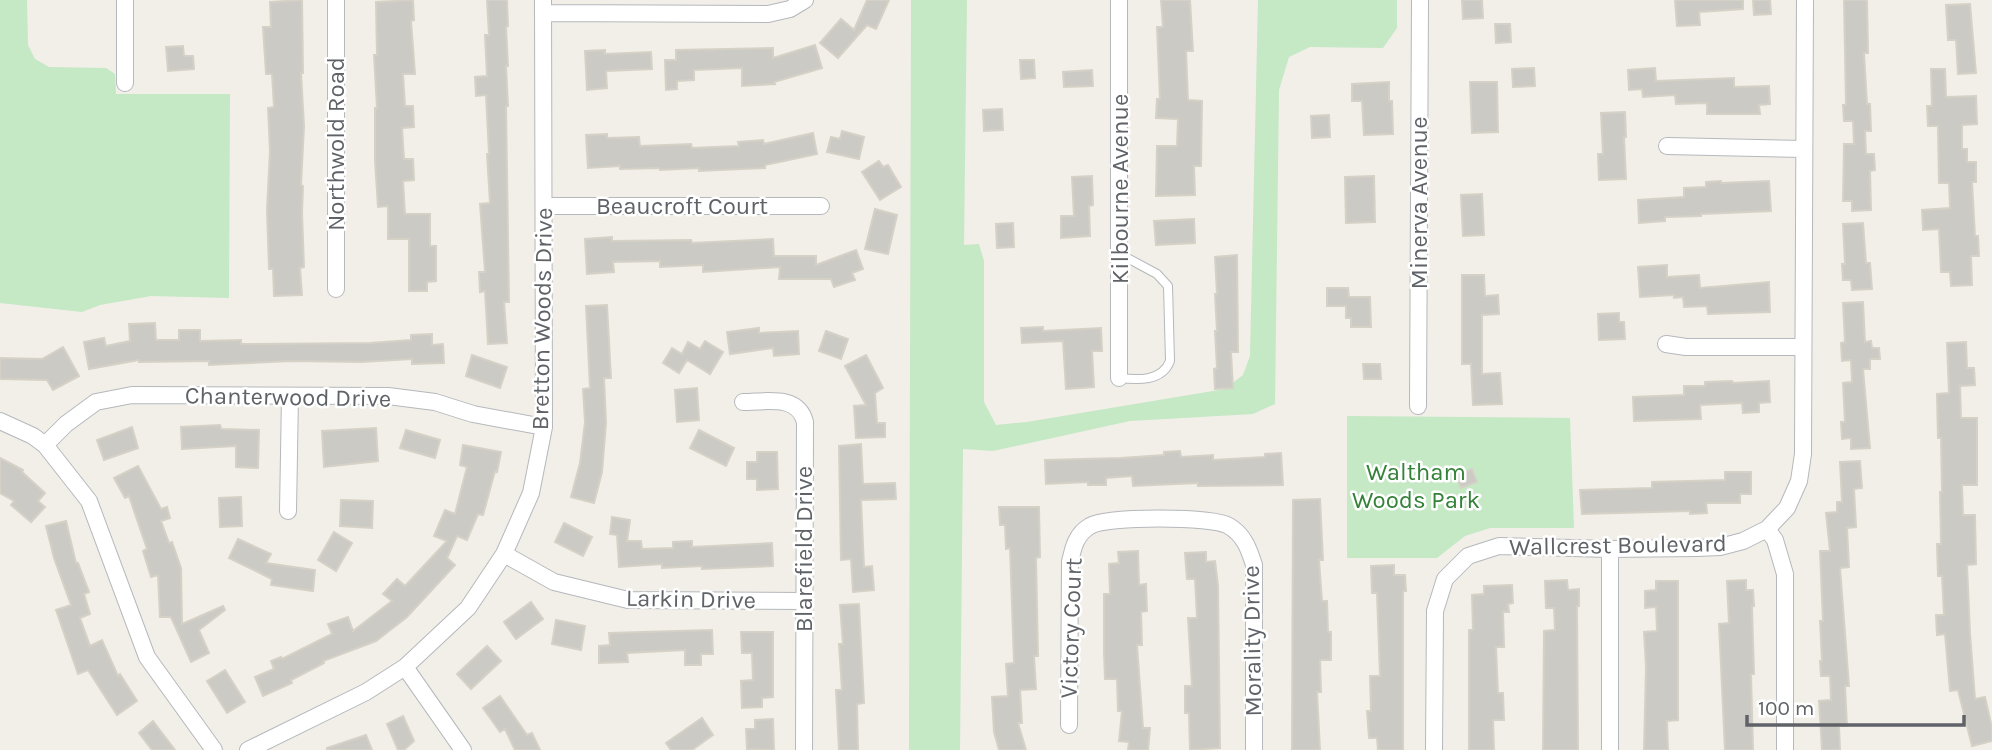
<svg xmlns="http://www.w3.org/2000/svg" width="1992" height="750" font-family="Karla,sans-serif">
<rect width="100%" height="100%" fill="#f1efe8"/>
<path fill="#c5e8c5" d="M0,0H27L28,45L35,59L49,67L106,68L115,74L116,94H230L229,298L151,296L100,305L82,312L0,303Z
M911,0H967L964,245L979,244L984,261V402L996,425L1027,422L1225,389L1243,375L1250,356L1258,0H1397V28L1383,48L1310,47L1289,57L1279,90L1275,404L1253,414L1130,421L993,451L963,449L960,750H909Z
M1347,416L1570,418L1574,528H1490L1465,536L1437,558H1347Z"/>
<path fill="#cccac5" stroke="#d6d1c6" stroke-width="2" d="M302,0L303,73H301L304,126L301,185L303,186L302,213L304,267L300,268L302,295L274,296L273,269H269L267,210L270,151L268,108L274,107L272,74H266L263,27H271L270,2Z
M413,0L414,20L411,21L415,74H403L405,106H413L414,127L402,128L404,159H413L414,180L403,181L405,214H430V246H436V281L427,282V291H409V239H388V206L378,207L375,161V108H377L374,55H377L376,2Z
M487,0H507L508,26L506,27L508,66H506L508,106H506L509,302H504L507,343L488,344L485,291L480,292L479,272H485L480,204L490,203L487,154H489L486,95L476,96L475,77L487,76L485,35H489Z
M867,0H889L876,29L867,25L838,58L820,43L841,19L854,30Z
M1161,0H1190L1193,51H1186L1188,100L1202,101L1201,166H1194L1195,195L1156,196L1157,146H1177L1178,119L1156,118L1157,99H1160L1157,27H1163Z
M1462,0H1482L1483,18L1463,19Z
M1675,0H1743V9L1699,12L1700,25L1677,26Z
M1753,0H1770L1771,14L1754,15Z
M1844,0H1867L1868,53H1864L1867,104H1870L1871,131H1865L1866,154H1874L1875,170L1870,171L1871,210L1852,211V201H1843L1844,144H1854L1853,121H1844L1843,105H1846Z
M1970,4L1976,73L1958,74L1956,40H1948L1946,5Z
M1495,24H1510L1511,42L1496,43Z
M815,45L822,68L774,82L775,84L742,86V68L694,70V80L677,81V89L666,90L665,60H676V50L773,48V58Z
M183,46L184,56H193L194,69L168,71L166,47Z
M605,50V54L651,52L652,69L606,71L607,88L587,90L585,51Z
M1020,60H1034L1035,78L1021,79Z
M1534,68L1535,86L1513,87L1512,69Z
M1655,68L1656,81L1734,78V87L1769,86L1770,104L1759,105L1760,114H1707V103L1676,104L1675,95L1643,97L1642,89L1629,90L1628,70Z
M1931,69H1945L1946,97L1976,96L1977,124L1962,125V149H1967V162H1976V182H1972L1975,236H1978L1979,256H1971L1972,285L1951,286L1950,272H1941L1939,229L1923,230L1922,210L1950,208L1949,183H1939L1938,126H1928L1927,106H1932Z
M1092,70L1093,86L1064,87L1063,72Z
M1389,82V101H1392L1393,134L1364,135L1362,101H1352V84Z
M1470,82H1497L1498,132L1472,133Z
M1002,109L1003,130L984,131L983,110Z
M1625,112L1626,137H1624L1626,179L1599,180L1598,154H1603L1601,113Z
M1329,115L1330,137L1312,138L1311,116Z
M842,131L864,137L859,159L827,152L831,137L840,139Z
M813,133L817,154L765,165V168L699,171V168L660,170V168L620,169V166L588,168L586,135L607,134V138L639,137L640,146L691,144L692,148L739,146L738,142L763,140L764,144Z
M879,161L883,167L888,165L901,187L880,200L862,172Z
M1092,176L1093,205L1089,206L1090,236L1061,238V216H1074L1072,177Z
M1374,176L1375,222L1346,223L1345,177Z
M1721,181V183L1769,181L1771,211L1701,214V216L1665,217V221L1639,223L1638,200L1684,197V188L1706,187V182Z
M1482,194L1484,235L1463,236L1461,195Z
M875,209L897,215L888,254L865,249Z
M1194,219L1195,243L1156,245L1154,221Z
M1013,223L1014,247L997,248L996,224Z
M1863,223L1866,263H1870L1872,289L1852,290L1851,280H1843L1842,264H1845L1843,224Z
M612,237V241L691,240L692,243L773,239L774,256H816V265L856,250L863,269L852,273L855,280L834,287L831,279H779L780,267L703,272V265L660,267V261L613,262L614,272L587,274L585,239Z
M1237,255L1238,352H1231L1233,388L1215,389L1214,369L1217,368L1215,331H1217L1215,294H1217L1215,257Z
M1667,265V277L1699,275L1700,288L1769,282L1770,312L1708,314L1707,306L1684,307L1683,297L1674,298V295L1640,297L1638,267Z
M1462,275H1484L1485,296L1498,295L1499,314L1482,315V374L1500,373L1502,404L1473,405L1471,364H1462Z
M1327,288H1348L1349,297H1370L1371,327H1351V318H1346V306H1327Z
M1863,302L1865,342L1871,341L1872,348H1879L1880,359H1870V369H1863L1870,448L1851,449V438L1842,439L1841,422H1845L1843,383L1852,382L1851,360L1842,361L1841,343L1845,342L1843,303Z
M607,305L611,378H604L606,423L602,472L594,503L571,497L580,463L585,422L583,389L590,388L586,306Z
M1619,313V322H1624L1625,339L1599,340L1598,314Z
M155,323L156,340H179V330H200V341L241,340V344L370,343L411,340V335L432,334V345L443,344L444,363L412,364V359L361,362L291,361L209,365V361L139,362V360L89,369L84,342L104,338L106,346L130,341L129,324Z
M1043,327V331L1101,328L1102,351H1092L1094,387L1066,389L1063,341L1022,343L1021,328Z
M759,328V333L798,331L799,354L774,356L773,348L730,354L727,332Z
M826,331L848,339L841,359L819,351Z
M705,341L723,352L710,374L687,360L679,373L663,363L672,348L682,354L688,342L700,349Z
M1966,342L1967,368H1974L1975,385L1960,386L1961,418H1977V485H1962L1963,515H1975L1976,564L1967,565L1970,633L1975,699L1985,697L1992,728V741L1972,746L1958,690L1950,691L1945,634L1937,635L1936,615H1944L1942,576H1938L1937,544H1941L1940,492H1942L1941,438H1938L1937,394L1949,393L1947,343Z
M63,347L79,376L53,390L47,380L0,379V358L42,359Z
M472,355L507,367L500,388L466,376Z
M866,355L883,388L875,393L877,423H885V437L856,438L854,406L866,405L845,366Z
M1363,364H1380L1381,379H1364Z
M1732,381L1733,383L1769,381L1770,402L1759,403V412L1743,413L1742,403L1700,405L1701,419L1634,421L1633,397L1684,395V386H1705V382Z
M697,388L699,420L677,422L675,390Z
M220,425L221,429L259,430L258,468L236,467V446L182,449L181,427Z
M132,427L138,448L104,460L97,440Z
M376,428L378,461L324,467L322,431Z
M406,430L440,440L435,458L400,448Z
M699,430L734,448L726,466L690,448Z
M861,444L863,484L895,483L896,499L861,500L864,567L872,566L874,590L853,592L851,559L841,560L839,446Z
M463,445L501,452L497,472L495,471L483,515L478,514L467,540L457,536L447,558L455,565L407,617L376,641L323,661L324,663L291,680L292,683L263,696L255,677L274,669L271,661L281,657L282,659L332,634L328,624L348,617L353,631L392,601L383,594L397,579L405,586L447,541L434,536L445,510L455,514L467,467L460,465Z
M1180,451L1181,457L1213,455V460L1265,457V454L1281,453L1283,485L1198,486V483L1133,486L1132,476L1106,478V485H1088V482L1046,484L1045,460L1121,458L1164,455V452Z
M757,452H777L778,489L757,490V479H747V462H757Z
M0,458L23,470L22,472L45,493L38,501L45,507L31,522L11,505L14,501L0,493Z
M1860,461L1862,488L1854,489L1856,527L1847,528L1849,567L1840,568L1849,686H1845L1847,726H1839L1840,750H1822L1819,701L1831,700L1830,676H1821L1820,661H1822L1820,621H1823L1820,551H1830L1826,513L1837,512V502H1842L1840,462Z
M138,466L161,509L167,507L170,518L161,521L169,543L172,542L181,568L182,624L223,606L225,610L199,630L209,653L191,662L171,617H160L158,575L151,577L143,551L147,549L129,496L125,498L114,478Z
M1472,469L1477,482L1461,488L1456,475Z
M1725,472H1751V494H1740V503H1706L1707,513L1690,514V511L1582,514L1580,490L1652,488V482L1725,480Z
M241,497L242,526L220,527L219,498Z
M1320,499L1323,560H1319L1322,601H1327L1328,632H1331V660H1320L1321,692H1317L1320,750H1292L1293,500Z
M341,500L373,501L372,528L340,526Z
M999,507H1039L1040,557L1036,558L1038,656H1034L1036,689L1020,690L1022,723H1018L1026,750H999L994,732L992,697L1008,696L1006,664L1014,663L1010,548L1006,549L1005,525H1000Z
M612,517L630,520L627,541H641L642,549L673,548V542L692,541V547L772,543L773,566L702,569V566L662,568V564L619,567L617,535L610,534Z
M66,521L76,563H78L89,592L84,594L90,614L80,618L90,646L102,640L118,676L120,674L137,701L117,715L88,670L78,674L56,610L71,605L54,558L46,526Z
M564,523L592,537L583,556L555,542Z
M334,532L352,543L336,571L318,560Z
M238,539L271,554L266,563L315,570L313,591L271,585L272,579L229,558Z
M1138,551L1139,585L1146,584L1147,611L1141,612L1142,645H1137L1143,728H1150L1148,750H1128L1129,742L1119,741L1122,711H1118L1117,679H1105L1104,652V594H1110L1109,564L1119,563L1118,552Z
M1206,552V562L1215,561L1218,586L1220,748L1190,750L1189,713H1185V686H1192L1188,618H1197L1195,579H1187L1185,553Z
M1394,565V575H1405L1406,591H1403V750H1378L1377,738H1369L1367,711H1371L1370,676H1380L1377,593H1372L1371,566Z
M1567,580L1568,590L1579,589V606H1577L1578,750H1543L1544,631L1555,630L1554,608H1546L1545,581Z
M1746,580V590H1753L1754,606H1752L1754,674H1751L1753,750H1725L1719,624L1729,623L1727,581Z
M1656,581H1678V720L1667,721L1668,750H1644L1646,667L1644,632L1657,631L1656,607L1645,608V591L1656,590Z
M1512,585L1513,603L1508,604L1509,612H1503L1504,647H1496L1498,693H1503L1504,720H1493L1494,750H1469V630H1473L1472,595L1484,594V586Z
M531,602L543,619L516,639L504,622Z
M859,604L864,703L857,704L858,750H839L836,690H842L839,644H843L840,605Z
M556,620L585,626L581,650L552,644Z
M712,630L713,654H701V665H685V650L627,653L628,662L599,663V646L610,645L609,633Z
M741,632H773V697L762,698V707L742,708L741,681L753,680L752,653H742Z
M487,646L501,661L471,689L457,674Z
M225,670L245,702L227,713L207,681Z
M500,696L527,735L532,733L540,750H515L505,729L500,732L483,708Z
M403,716L414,741L404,750H398L387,724Z
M702,718L713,735L692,750H671L666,743Z
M773,719L774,750L747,749L746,729H755V720Z
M153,721L175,750H152L139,733Z
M366,735L372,750H327V748Z"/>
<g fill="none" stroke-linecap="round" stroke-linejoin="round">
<defs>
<path id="service" d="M1119,378C1137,380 1162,382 1170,361L1168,286L1157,274L1120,254"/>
<path id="minor" d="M125,0V83
M543,13L768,14L790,9L805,0
M1667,146L1804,149
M544,206H821
M336,289V0
M1666,344L1686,347H1803
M1119,378V0
M743,402C766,402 798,394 805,422L804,750
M1418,406L1420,0
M0,421L33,436L45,445L89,501L147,657L214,750
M45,445L66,424L96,402L132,395L388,396L435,402L473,414L544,427
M288,511L290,396
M1767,529L1775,540L1785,574V750
M1610,549V750
M504,554L554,582L628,600L804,601
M405,667L463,750
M1069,725L1070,562C1073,548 1076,534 1090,526C1106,516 1212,516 1229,526C1244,535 1249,549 1254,565V750
M248,750L366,692L405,667L468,608L504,554L531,493L544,427L543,0
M1434,750L1435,611L1445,579L1468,556L1499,546L1610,549L1697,548L1720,547L1743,541L1767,529L1787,508L1799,481L1803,454L1805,0"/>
</defs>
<use href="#service" stroke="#b5b8bc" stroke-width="10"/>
<use href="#minor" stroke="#b5b8bc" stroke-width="18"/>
<use href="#service" stroke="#fff" stroke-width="8"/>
<use href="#minor" stroke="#fff" stroke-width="16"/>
</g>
<g text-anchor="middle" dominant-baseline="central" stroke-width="5" stroke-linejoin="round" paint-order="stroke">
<g font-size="24" fill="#5f6368" stroke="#fff">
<text transform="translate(336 144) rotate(-90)">Northwold Road</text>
<text transform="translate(1120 189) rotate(-90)">Kilbourne Avenue</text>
<text transform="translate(1419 203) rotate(-90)">Minerva Avenue</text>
<text x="682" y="206">Beaucroft Court</text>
<text transform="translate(542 319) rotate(-89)">Bretton Woods Drive</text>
<text transform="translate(288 397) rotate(1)">Chanterwood Drive</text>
<text transform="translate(1618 545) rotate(-1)">Wallcrest Boulevard</text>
<text transform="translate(804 549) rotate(-90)">Blarefield Drive</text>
<text transform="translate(691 599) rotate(1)">Larkin Drive</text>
<text transform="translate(1071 628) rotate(-88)">Victory Court</text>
<text transform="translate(1252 641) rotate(-91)">Morality Drive</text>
</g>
<g font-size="24" fill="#348238" stroke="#fff">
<text x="1416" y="472">Waltham<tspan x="1416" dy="28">Woods Park</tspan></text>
</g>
</g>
<path d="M1747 715v10h217v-10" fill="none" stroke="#5f6368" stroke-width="3.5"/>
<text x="1758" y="715" font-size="21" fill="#5f6368" stroke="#ffffff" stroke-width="5" paint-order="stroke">100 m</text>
</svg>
